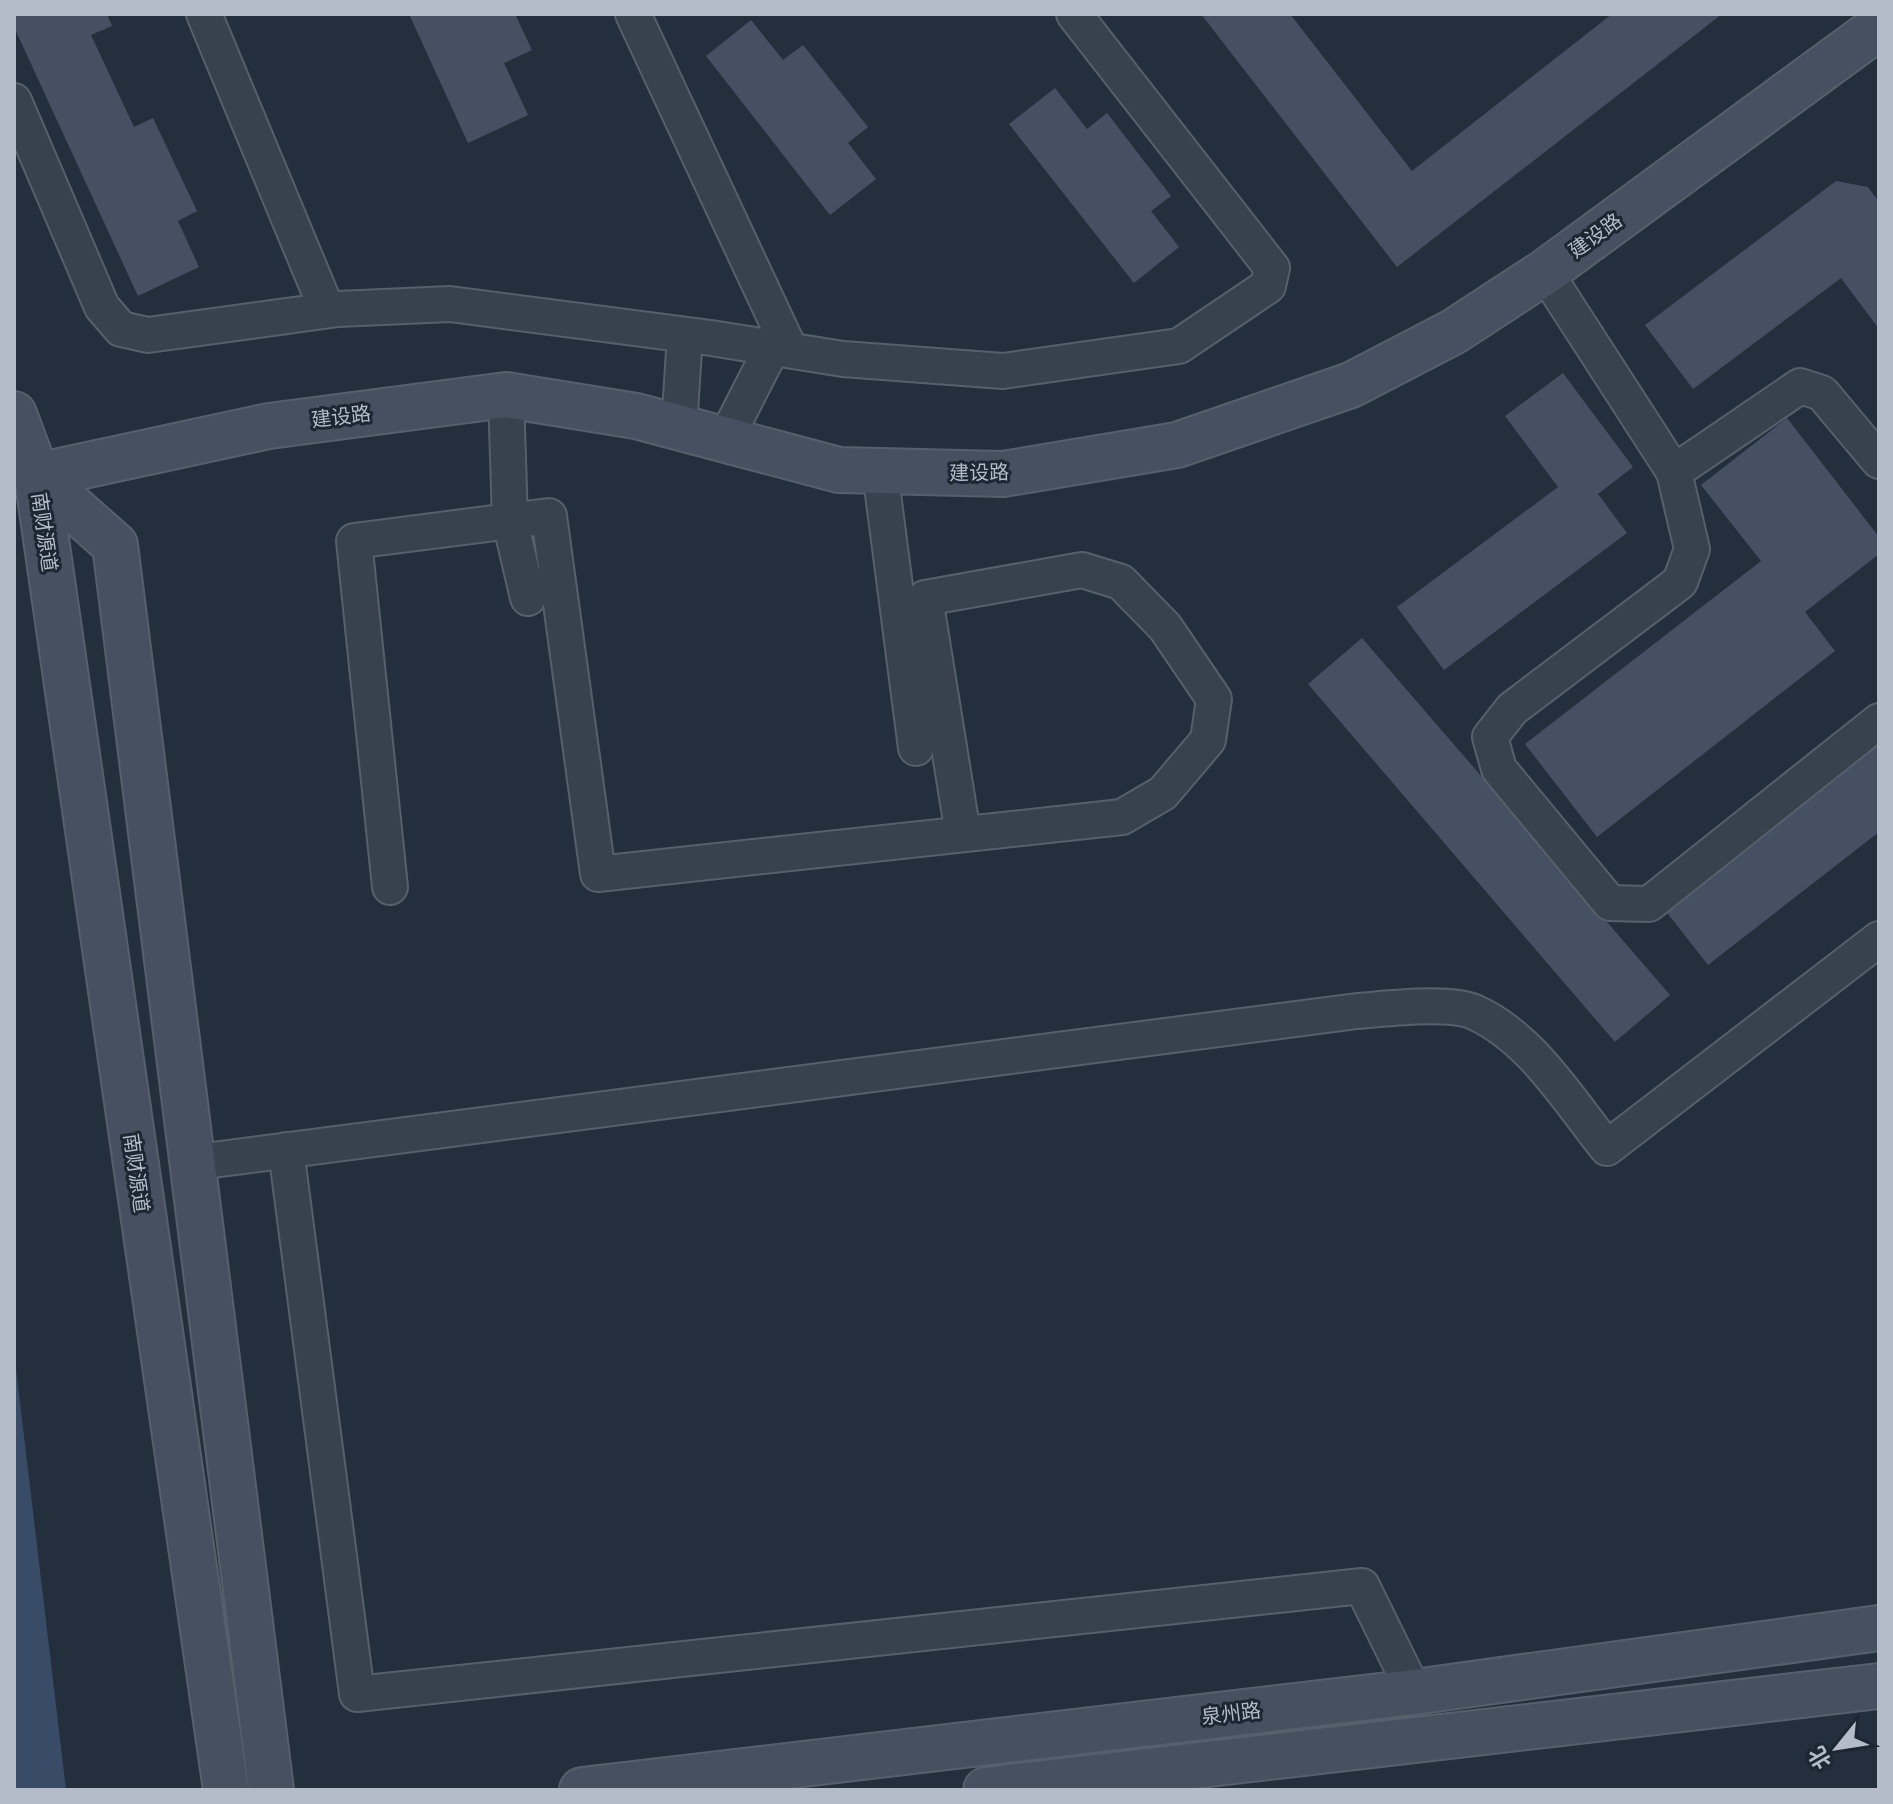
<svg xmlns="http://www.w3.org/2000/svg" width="1893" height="1804" font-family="'Archivo Narrow','Noto Sans SC',sans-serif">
<rect width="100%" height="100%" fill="#242f3e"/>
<path fill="#394c67" d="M14,1352L60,1739L66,1790H14Z"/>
<path fill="#455162" d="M14,14H107L112,26L91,35L134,127L153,118L197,211L178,221L199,267L138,296L14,27Z
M409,14H515L532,50L504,63L528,115L468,143Z
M1201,14H1290L1412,171L1612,14H1722L1397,267Z
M751,20L783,60L803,45L868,127L848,143L876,179L830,215L706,56Z
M1055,88L1087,129L1107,113L1171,196L1151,211L1179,247L1134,283L1009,124Z
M1836,181L1868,187L1879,202V329L1841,278L1693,389L1645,325Z
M1563,373L1633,467L1598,494L1627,533L1444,670L1397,607L1558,487L1505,416Z
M1787,418L1879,537V554L1805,612L1835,651L1597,837L1525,744L1761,561L1701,485Z
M1362,638L1670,995L1615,1042L1308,684Z
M1879,734V832L1708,965L1661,905Z"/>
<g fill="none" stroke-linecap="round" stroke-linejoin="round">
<defs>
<path id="street" d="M204,14L327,310
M633,14L790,350
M14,101L102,307L121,329L148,335L338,309L450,304L711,338L843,359L1003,371L1179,346L1268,286L1272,268L1074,14
M1545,272L1674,472L1692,549L1680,582L1512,709L1490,737L1499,769L1610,903L1649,904L1879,721
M506,395L510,521L528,598
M679,428L685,335
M725,440L772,348
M880,471L916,748
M1674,472L1800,386L1822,393L1879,461
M390,887L354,541L549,516L598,874L1122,817L1163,793L1208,740L1214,699L1165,627L1121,582L1082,570L925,598L963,834
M286,1150L357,1694L1362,1586L1414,1692
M190,1163L1357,1011C1386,1009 1448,1001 1474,1012C1531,1037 1569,1101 1607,1148L1879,939"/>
<path id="secondary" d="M14,414L37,476L226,1790
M37,476L269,426L506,395L636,416L839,470L1003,474L1177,445L1351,385L1453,332L1545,272L1879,27
M37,476L115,545L271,1790
M582,1790L1414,1692L1879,1628
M986,1790L1879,1686"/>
</defs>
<use href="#street" stroke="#565f6c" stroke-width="38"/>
<use href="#secondary" stroke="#565f6c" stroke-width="48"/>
<use href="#street" stroke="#38414e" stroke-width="34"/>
<use href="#secondary" stroke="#465061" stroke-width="44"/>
</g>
<g text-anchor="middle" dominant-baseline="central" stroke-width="6" stroke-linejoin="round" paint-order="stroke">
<g font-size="20" fill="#b4bcc9" stroke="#1d2633">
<text transform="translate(1595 235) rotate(-36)">建设路</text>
<text transform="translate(341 416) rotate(-7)">建设路</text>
<text transform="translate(979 472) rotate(-1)">建设路</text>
<text transform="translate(45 532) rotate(82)">南财源道</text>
<text transform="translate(137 1173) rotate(82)">南财源道</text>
<text transform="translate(1231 1713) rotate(-7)">泉州路</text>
</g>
</g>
<rect width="1893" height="1804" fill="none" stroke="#b4bcc9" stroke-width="32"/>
<g transform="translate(1837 1748) rotate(240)" stroke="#1d2633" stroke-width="6" paint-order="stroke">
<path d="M0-6L14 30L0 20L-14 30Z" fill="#b4bcc9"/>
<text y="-12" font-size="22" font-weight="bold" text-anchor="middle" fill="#b4bcc9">北</text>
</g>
</svg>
